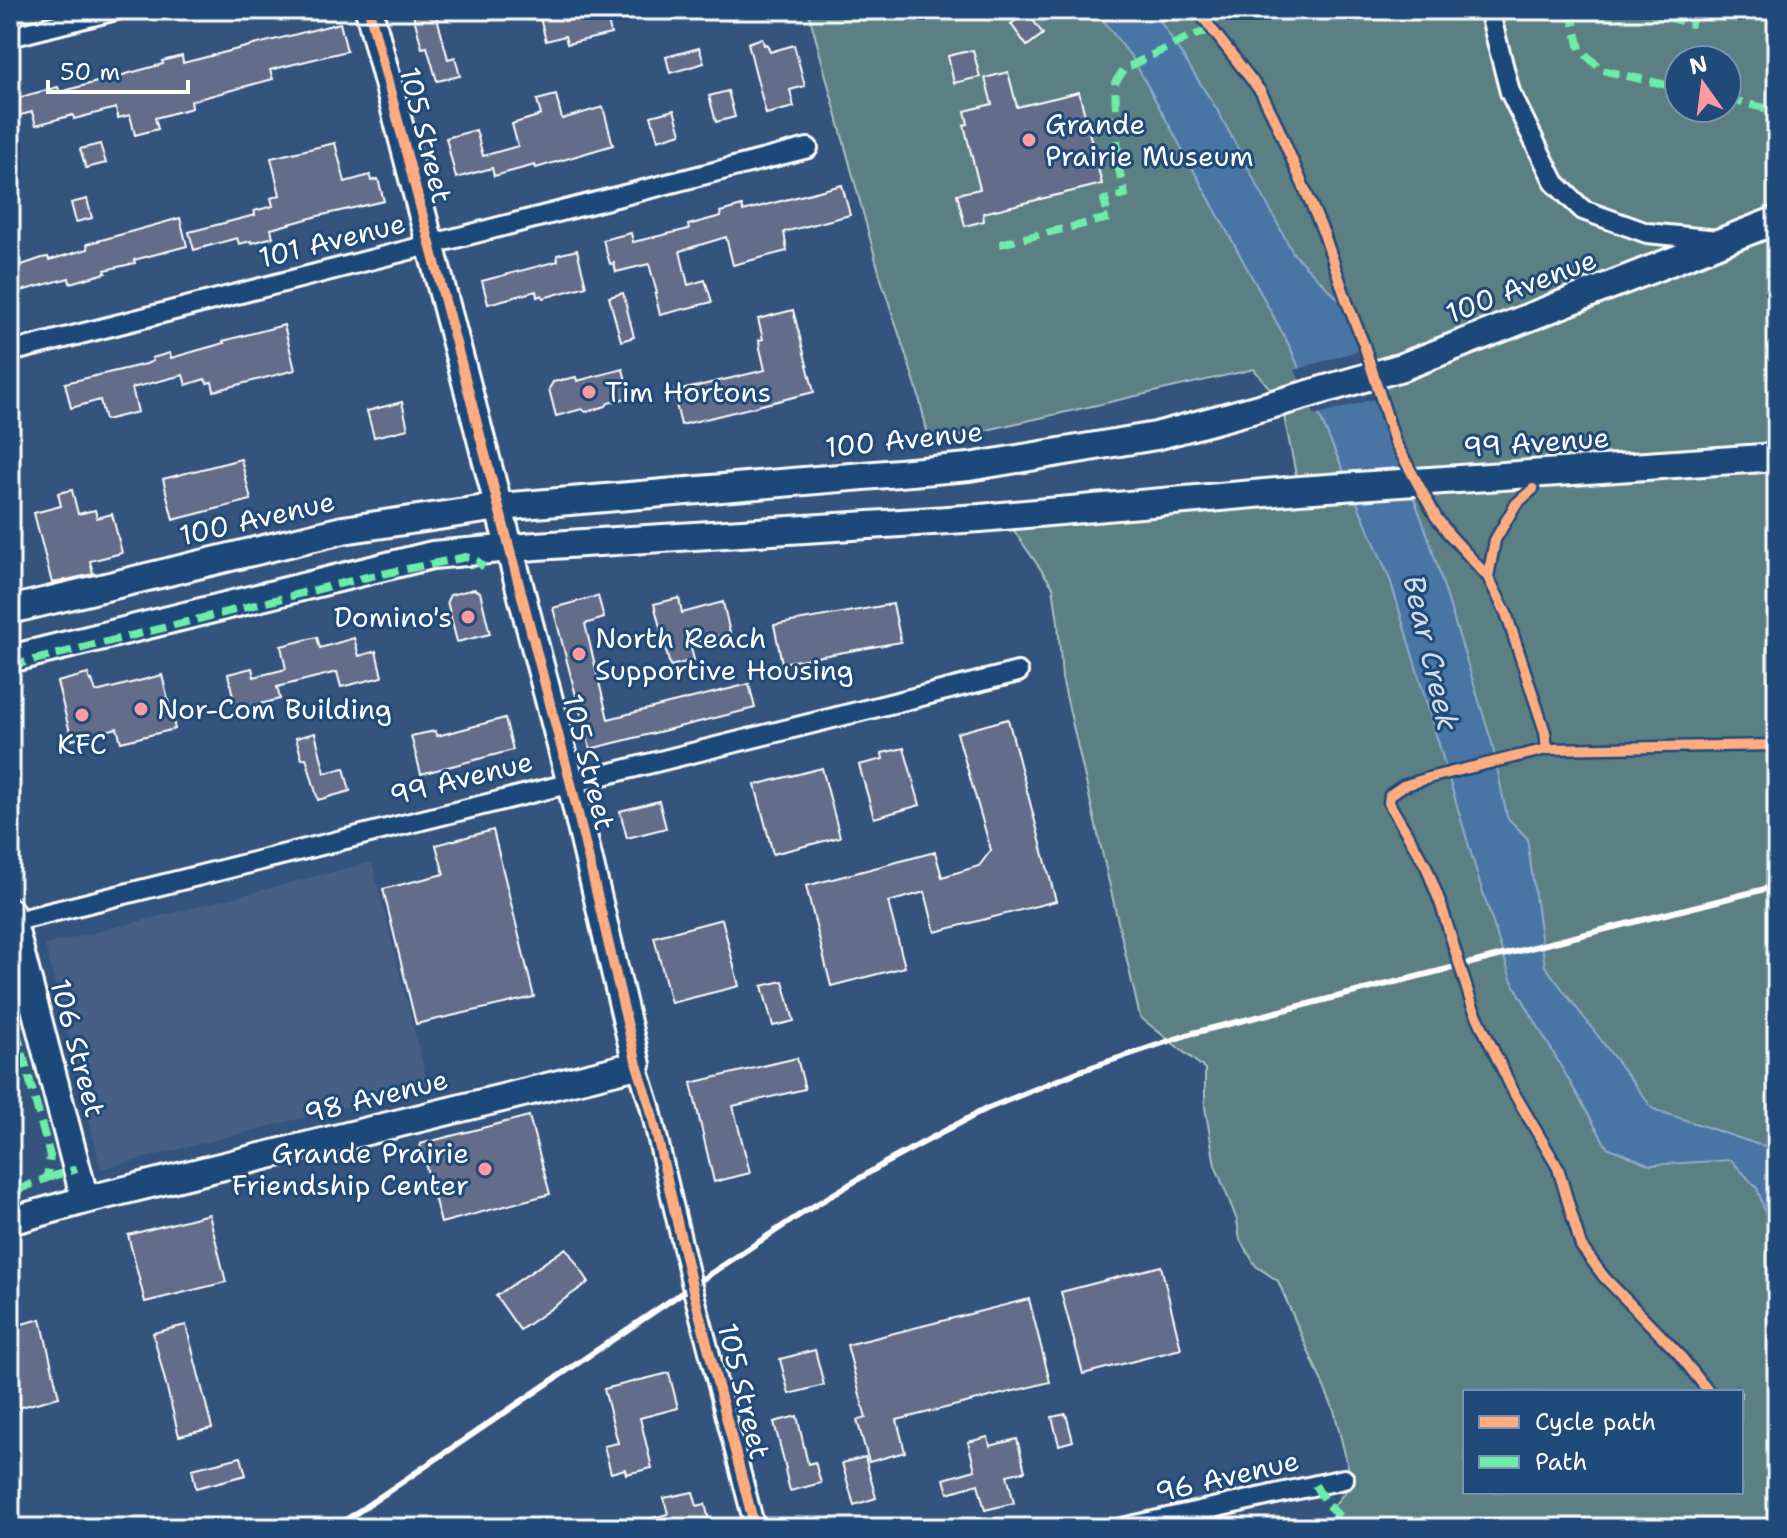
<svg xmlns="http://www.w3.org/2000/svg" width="1787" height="1538" font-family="'Shantell Sans',sans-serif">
<rect width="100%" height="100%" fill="#34547e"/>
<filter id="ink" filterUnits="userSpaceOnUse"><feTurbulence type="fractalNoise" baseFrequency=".0125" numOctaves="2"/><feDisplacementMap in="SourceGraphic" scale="16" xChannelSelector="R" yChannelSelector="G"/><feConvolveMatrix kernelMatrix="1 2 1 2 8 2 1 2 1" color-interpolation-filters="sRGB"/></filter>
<g filter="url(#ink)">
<path fill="#465e84" d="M372,862L428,1086L101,1169L45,945Z"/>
<path fill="#5b7f84" stroke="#adbfc2" stroke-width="2" fill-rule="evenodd" d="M808,10H1777V1528H1334L1332,1508L1352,1483L1334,1410L1278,1281L1256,1266L1240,1240L1237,1220L1215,1165L1205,1107V1069L1140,1017L1062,678L1058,622L1053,587L1012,528L1299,489L1281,402L1254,369L930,443L917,389L881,279ZM1679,60H1727V108H1679ZM1465,1392H1741V1492H1465Z"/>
<path fill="#4a75a5" stroke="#92acc9" stroke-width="2" d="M1095,10H1153L1218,111L1293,253L1342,303L1429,539L1492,743L1507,817L1527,838L1545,966L1653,1109L1777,1151V1247L1757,1188L1731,1160L1650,1165L1607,1147L1511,979L1479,880L1390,579L1289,345L1133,59Z"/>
<path fill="#34547e" d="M1363,349L1381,397L1315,416L1295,370Z"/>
<path fill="#646c88" stroke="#fff" stroke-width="2" d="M412,10H435L448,59L455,57L460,76L437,81L427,47L422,48Z
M538,10H564L565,21L606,12L611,34L567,44L565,36L546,41Z
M1027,12L1043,34L1027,46L1011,24Z
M340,23L347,51L270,70L273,79L191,101L192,108L155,118L158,129L135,135L130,115L118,118L116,108L74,119L73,115L36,125L32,112L10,118V101L28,95L58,87L60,92L163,64L162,61L182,56L183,63Z
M762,38L764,45L767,44L770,52L794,45L805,86L790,90L794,107L766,114L748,43Z
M699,48L704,63L670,73L666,57Z
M973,50L980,77L954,83L948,56Z
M1008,72L1017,107L1079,92L1102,184L983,213L984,221L965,226L957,194L980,189L964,125L968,124L965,111L992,104L985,78Z
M728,91L735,117L716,122L709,96Z
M556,95L562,119L603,107L613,145L536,168L535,165L494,176L492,168L456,178L446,138L476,130L483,156L518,146L512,124L541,115L537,100Z
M674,110L681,133L658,140L651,116Z
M335,143L345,182L370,175L371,181L378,179L384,201L318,216L271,229L273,237L252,243L251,241L239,244L237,238L194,250L189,232L255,215L254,211L273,206L271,198L280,195L271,158Z
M100,144L106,163L86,168L80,149Z
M842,185L850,215L784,232L787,251L733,265L726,237L680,251L688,285L705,280L712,302L660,315L655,294L657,293L649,264L616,272L614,263L610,264L603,240L631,233L633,242L689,229L688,225L721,216L720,212L742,206L743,211Z
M87,199L92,218L76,222L71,203Z
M180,218L187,246L134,260L135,263L105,270L106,273L70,283L69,278L10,294V269L42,258L48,257L49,260L88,249L87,244Z
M577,250L586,286L543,298L542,295L537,297L536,291L488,304L482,281L558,261L557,255Z
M623,293L634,337L621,341L609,297Z
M793,310L814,392L681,425L673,392L765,370L760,348L759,340L763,339L758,319Z
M284,325L295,370L214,391L212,382L207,383L205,379L186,385L183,375L132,388L138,412L105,420L100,400L71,408L65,383L146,364L153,361L152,358L170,353L171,358L224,343L223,341Z
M623,369L630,397L608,403L606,406L586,412L582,409L556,416L549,389L553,382L576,377L577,381Z
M402,402L408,429L374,437L367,411Z
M241,459L251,500L173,520L163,479Z
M72,490L78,514L95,510L97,518L112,514L122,553L90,561L93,574L52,583L34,513L61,506L58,493Z
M474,589L480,592L490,634L457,642L447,601L450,595Z
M598,596L604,618L585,624L608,719L749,684L755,708L590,749L553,608Z
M679,598L682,613L723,602L730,633L690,644L694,660L670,666L654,604Z
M893,604L901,642L782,663L774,625Z
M317,637L320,648L354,638L359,656L376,651L382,677L341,687L337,672L277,687L280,699L236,710L228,674L252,668L254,677L286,669L281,646Z
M88,674L90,681L92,680L96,692L162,675L175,729L121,742L117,728L72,740L57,682Z
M505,718L513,750L421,774L411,736L435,731L437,736Z
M1008,719L1056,901L935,932L925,892L888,902L905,967L831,986L806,886L935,852L942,877L979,866L991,850L957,733Z
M315,733L325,773L344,768L350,791L318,800L306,758L302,759L296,738Z
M904,748L920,805L874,818L859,765L883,759L882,753Z
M822,768L840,837L773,854L755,785Z
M659,801L666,828L627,838L620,811Z
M493,830L534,997L416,1024L383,889L444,874L436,845Z
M722,919L739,986L671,1003L654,937Z
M783,981L794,1021L773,1026L762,986Z
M797,1058L805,1089L733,1106L750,1173L714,1182L691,1083Z
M529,1116L550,1194L441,1223L420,1144Z
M209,1214L226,1282L145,1302L128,1235Z
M566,1248L589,1282L520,1330L496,1296Z
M1161,1266L1181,1349L1083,1374L1061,1292Z
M1029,1299L1050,1382L897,1420L905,1452L869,1462L857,1420L866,1418L847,1345Z
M41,1319L59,1397L10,1410V1327Z
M186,1325L212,1428L179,1436L153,1333Z
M815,1350L824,1385L789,1394L780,1359Z
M669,1373L678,1408L640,1418L652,1468L626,1474L625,1469L611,1473L604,1446L618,1443L604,1389Z
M1066,1414L1073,1441L1059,1445L1052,1417Z
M797,1416L808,1464L815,1462L821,1483L790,1491L785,1470L786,1469L774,1422Z
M988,1437L990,1446L1017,1439L1025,1471L1007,1475L1014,1503L985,1510L978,1484L948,1493L944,1479L975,1470L968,1442Z
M241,1457L246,1475L196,1488L192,1469Z
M865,1457L876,1498L854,1505L842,1463Z
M693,1492L697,1506L705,1504L711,1528H632V1523L668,1514L664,1498Z"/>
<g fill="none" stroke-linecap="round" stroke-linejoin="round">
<defs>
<path id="street" d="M1489,10L1510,92L1555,183L1583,210L1647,233L1718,240
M10,37L116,10
M10,352L808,148
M12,922L1018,672
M637,1065L650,1106L692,1286L755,1528
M1122,1528L1344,1479"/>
<path id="secondary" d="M10,610L343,530L499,507L969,467L1156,436L1281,402L1402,367L1777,220
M10,659L432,555L536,546L980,518L1299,490L1777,457
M10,912L85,1200
M10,1221L85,1200L637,1065L571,784L369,10"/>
</defs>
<use href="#street" stroke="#fff" stroke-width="24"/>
<use href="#secondary" stroke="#fff" stroke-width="32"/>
<use href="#street" stroke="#1f4a7a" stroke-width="18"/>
<use href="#secondary" stroke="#1f4a7a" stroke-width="26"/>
<path stroke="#fff" stroke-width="6" d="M334,1528L692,1286L804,1212L885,1163L986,1109L1080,1071L1193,1033L1777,886"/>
<path stroke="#6deda7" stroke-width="8" stroke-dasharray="16 8" stroke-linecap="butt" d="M1571,10L1580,49L1602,70L1679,88
M1643,10L1691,24L1695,10
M1727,99L1777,111
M1000,244L1109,218L1104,200L1125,195L1118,165L1115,83L1124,69L1191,36L1212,30
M10,666L367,577L466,557L477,561L484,567
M10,1007L50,1156L47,1178L10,1193
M47,1178L77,1169
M1315,1485L1326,1503L1351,1528"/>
<defs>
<path id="cycleway" d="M369,10L571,784L637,1065L650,1106L692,1286L755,1528
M1197,10L1261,92L1274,118L1324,234L1347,302L1364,345L1395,442L1436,517L1449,534L1488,577L1506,613L1545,732L1547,749L1432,777L1403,786L1390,795L1389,803L1426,866L1441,905L1472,1005L1485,1033L1514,1093L1558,1168L1581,1246L1604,1277L1678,1353L1709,1392
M1488,577L1495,540L1516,504L1533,489
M1547,749L1777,745"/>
</defs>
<use href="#cycleway" stroke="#1f4a7a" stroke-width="15"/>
<use href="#cycleway" stroke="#ffac80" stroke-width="10"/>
</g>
</g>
<g fill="#ff9aa2" stroke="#1f4a7a" stroke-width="3">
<circle cx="1029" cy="140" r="8"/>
<circle cx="589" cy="392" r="8"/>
<circle cx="468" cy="617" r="8"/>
<circle cx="579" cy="654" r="8"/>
<circle cx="141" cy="709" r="8"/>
<circle cx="82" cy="715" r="8"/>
<circle cx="485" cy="1169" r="8"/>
</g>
<g text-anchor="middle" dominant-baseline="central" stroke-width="6" stroke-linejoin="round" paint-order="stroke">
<g font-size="28" fill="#fff" stroke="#1f4a7a" text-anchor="start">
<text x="1045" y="124">Grande<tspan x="1045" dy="32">Prairie Museum</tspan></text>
<text x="605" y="392">Tim Hortons</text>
<text x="452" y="617" text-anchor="end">Domino's</text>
<text x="595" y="638">North Reach<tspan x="595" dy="32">Supportive Housing</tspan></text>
<text x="157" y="709">Nor-Com Building</text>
<text x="82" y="744" text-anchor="middle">KFC</text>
<text x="469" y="1153" text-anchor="end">Grande Prairie<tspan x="469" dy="32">Friendship Center</tspan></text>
</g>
<g font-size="28" fill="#fff" stroke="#1f4a7a">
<text transform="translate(426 135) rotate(76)">105 Street</text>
<text transform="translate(332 240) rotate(-14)">101 Avenue</text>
<text transform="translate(1521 286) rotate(-21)">100 Avenue</text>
<text transform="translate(904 439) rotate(-6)">100 Avenue</text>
<text transform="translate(1536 442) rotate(-4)">99 Avenue</text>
<text transform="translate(257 518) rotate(-13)">100 Avenue</text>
<text transform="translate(589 762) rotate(76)">105 Street</text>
<text transform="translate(461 778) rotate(-14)">99 Avenue</text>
<text transform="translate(78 1048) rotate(75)">106 Street</text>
<text transform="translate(376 1096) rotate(-14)">98 Avenue</text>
<text transform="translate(744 1391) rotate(76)">105 Street</text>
<text transform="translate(1227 1476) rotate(-13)">96 Avenue</text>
</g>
<g font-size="30" font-style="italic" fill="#d2dce8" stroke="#1f4a7a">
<text transform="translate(1431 653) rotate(77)">Bear Creek</text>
</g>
</g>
<rect width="1787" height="1538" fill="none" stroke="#1f4a7a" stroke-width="40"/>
<rect x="20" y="20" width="1747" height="1498" fill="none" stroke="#fff" stroke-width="3" filter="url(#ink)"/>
<rect x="1463" y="1390" width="280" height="104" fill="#1f4a7a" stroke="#7992af" stroke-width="2"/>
<rect x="1479" y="1416" width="40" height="12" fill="#ffac80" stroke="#7992af" stroke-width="2"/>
<text x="1535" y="1430" font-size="24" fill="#ffffff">Cycle path</text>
<rect x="1479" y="1456" width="40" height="12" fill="#6deda7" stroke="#7992af" stroke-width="2"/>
<text x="1535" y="1470" font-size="24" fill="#ffffff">Path</text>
<g transform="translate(1703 84) rotate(346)"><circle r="38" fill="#1f4a7a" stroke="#7992af" stroke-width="2"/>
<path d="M0-6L14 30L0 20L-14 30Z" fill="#ff9aa2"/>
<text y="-12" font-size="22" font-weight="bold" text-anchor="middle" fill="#ffffff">N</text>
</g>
<path d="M48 80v12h140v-12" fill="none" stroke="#ffffff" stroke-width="4"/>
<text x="60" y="80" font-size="24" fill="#ffffff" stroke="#1f4a7a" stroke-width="6" paint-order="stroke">50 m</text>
</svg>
